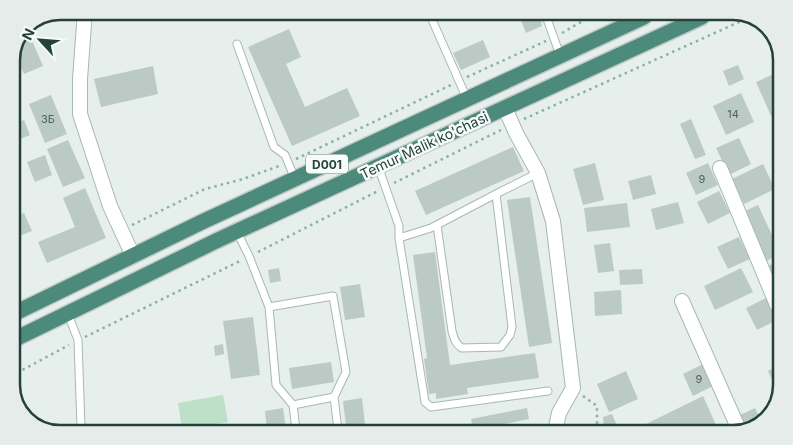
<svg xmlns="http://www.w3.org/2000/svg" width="793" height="445" font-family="Inter,sans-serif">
<rect width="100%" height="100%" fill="#e6efeb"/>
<path fill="#bfe0c8" d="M223,395L228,422L182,429L178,403Z"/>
<path fill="#bbcac4" d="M519,15L540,16L542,26L526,33Z
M27,29L43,66L24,74L14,52L23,31Z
M289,29L301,57L286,64L305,107L347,88L360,116L292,146L248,47Z
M483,40L490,57L461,70L453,53Z
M738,65L744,79L729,86L723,71Z
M153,66L158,94L101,107L94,79Z
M776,73L781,85V112L771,116L756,82Z
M741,93L754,122L726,135L713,106Z
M51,95L67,134L45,143L29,104Z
M691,119L706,155L695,159L680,124Z
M24,120L30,135L11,143V126Z
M739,138L751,164L729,175L716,148Z
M68,140L85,178L63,187L47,149Z
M513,147L524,171L426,215L415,191Z
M45,155L52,175L35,182L27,162Z
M595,163L604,200L583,205L573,169Z
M708,163L718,185L696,195L686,173Z
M763,164L775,189L744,204L732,179Z
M651,175L656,194L633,200L628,181Z
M85,188L106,238L47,263L38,242L75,227L63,198Z
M719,191L730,213L708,224L697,202Z
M530,197L552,343L529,347L507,200Z
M678,202L684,223L656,230L651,209Z
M627,203L630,227L587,232L584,208Z
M758,205L778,248V255L766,261L743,212Z
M24,213L32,231L11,239V218Z
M739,237L750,259L728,269L717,247Z
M610,243L614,271L598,273L594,245Z
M435,252L450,365L535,353L539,378L467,388L468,394L436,399V393L429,394L424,359L427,358L413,255Z
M778,261V287L768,266Z
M279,268L281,281L270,283L268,270Z
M741,268L753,292L715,310L704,286Z
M642,269L643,284L620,285L619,270Z
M360,284L365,317L345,320L340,287Z
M621,290L622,314L595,316L594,292Z
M768,297L777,316V320L757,330L746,308Z
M253,317L260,375L231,379L223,321Z
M223,344L224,354L215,356L214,346Z
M331,362L334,382L292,389L289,368Z
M705,363L715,385L693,396L683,374Z
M776,367V388L768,371Z
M626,371L638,399L609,412L597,384Z
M703,396L720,434L645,433L642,426Z
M362,398L365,424L346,426L343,401Z
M283,408L286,430L267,429L265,411Z
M527,408L529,419L494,426L495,432L473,431L471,419Z
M755,408L762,422L757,427L747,430L740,415Z
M612,414L620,433H604L603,417Z"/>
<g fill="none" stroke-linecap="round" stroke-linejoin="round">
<defs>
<path id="service" d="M430,15L467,99
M546,16L560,55
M237,44L274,147L285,155L295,179
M378,166L399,226V238L425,402L431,407L548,391
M437,225L452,331C454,338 455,344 462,348L501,347L510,335L512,327L496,194
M237,232L249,256L269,307L276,385L293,405L296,430
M399,238L431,228L496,194L538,173
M269,307L333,296L346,372L334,397L338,430
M68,314L78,340L81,428
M293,405L334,397"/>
<path id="minor" d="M85,11L80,79V114L110,206L133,256
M505,108L516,133L538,173L553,221L573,388L559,413L555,432
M720,168L777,305
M682,301L740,432"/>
<path id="trunk" d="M11,315L204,221L644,17
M11,341L218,240L702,17"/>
</defs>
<use href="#service" stroke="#a8b8b2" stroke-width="9"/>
<use href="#minor" stroke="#a8b8b2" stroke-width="16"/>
<use href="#trunk" stroke="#c2cac8" stroke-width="18"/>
<path stroke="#86b3a5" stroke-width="2.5" stroke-dasharray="2.5 4" stroke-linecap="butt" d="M562,33L591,16
M467,77L546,41
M524,119L748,18
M296,159L451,85
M394,183L501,130
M132,225L205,189L243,179L279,166
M258,252L378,191
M85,337L242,260
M11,376L69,345
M583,396L597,406V432"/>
<use href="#service" stroke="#fff" stroke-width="7"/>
<use href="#minor" stroke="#fff" stroke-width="14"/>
<use href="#trunk" stroke="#4c8a7c" stroke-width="15"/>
</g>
<g text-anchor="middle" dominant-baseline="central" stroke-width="5" stroke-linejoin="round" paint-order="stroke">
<g font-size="11" fill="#4a645c">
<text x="733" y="114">14</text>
<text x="48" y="119">3Б</text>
<text x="702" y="179">9</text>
<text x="699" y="379">9</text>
</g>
<rect fill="#f7fbf9" stroke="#637a73" stroke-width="1" x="306" y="154.5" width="42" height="19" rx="4"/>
<g font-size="12" font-weight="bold" fill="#24423a">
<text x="327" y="164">D001</text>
</g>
<g font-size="14" fill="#24423a" stroke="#f7fbf9">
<text transform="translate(424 145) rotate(-25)">Temur Malik ko'chasi</text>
</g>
</g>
<path d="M0 0H793V445H0ZM60 20H733A40 40 0 0 1 773 60V385A40 40 0 0 1 733 425H60A40 40 0 0 1 20 385V60A40 40 0 0 1 60 20Z" fill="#e6ecea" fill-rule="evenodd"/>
<path fill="none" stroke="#24423a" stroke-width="2.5" d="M60 20H733A40 40 0 0 1 773 60V385A40 40 0 0 1 733 425H60A40 40 0 0 1 20 385V60A40 40 0 0 1 60 20Z"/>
<g transform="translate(40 40) rotate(296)" stroke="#f7fbf9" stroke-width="4" paint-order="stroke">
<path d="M0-4L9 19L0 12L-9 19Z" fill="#24423a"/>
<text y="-8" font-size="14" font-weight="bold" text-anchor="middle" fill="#24423a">N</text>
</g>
</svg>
